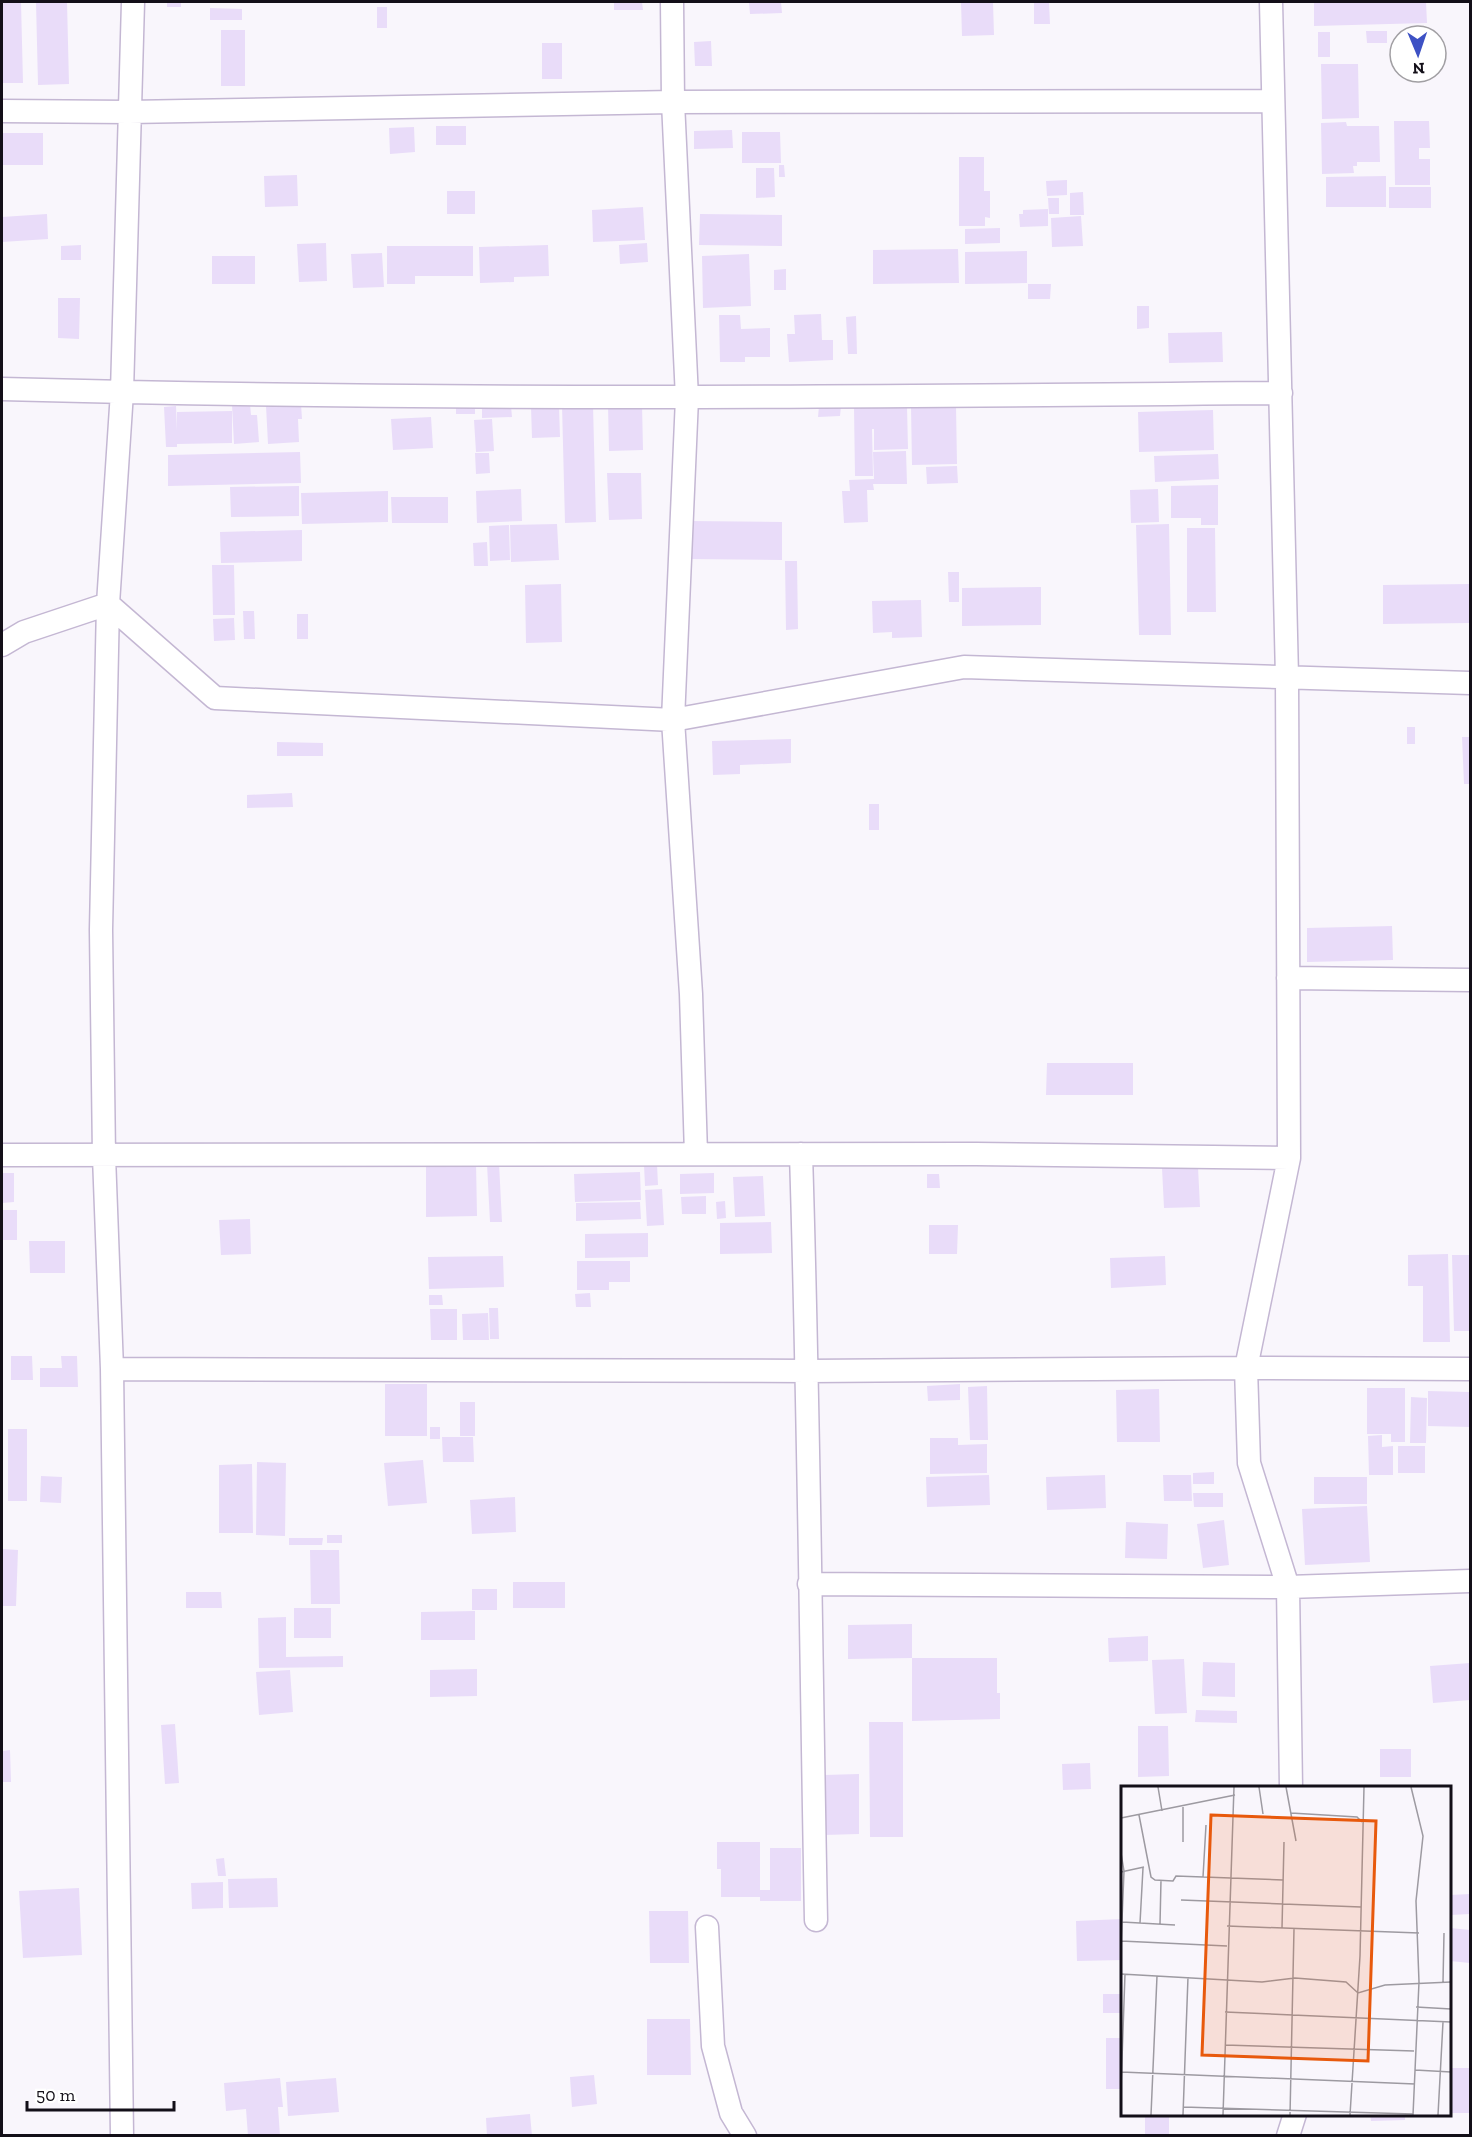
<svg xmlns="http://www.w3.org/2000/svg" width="1472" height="2137" font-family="'Zilla Slab',serif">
<rect width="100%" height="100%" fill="#f9f6fc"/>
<path fill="#e9dcf9" d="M2,2H21L23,83H2Z
M36,2H67L69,84L38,85Z
M167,2H181V7H167Z
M614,2H642L643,10H614Z
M749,2H781L782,13L750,14Z
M961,2H993L994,35L962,36Z
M1034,2H1049L1050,24H1034Z
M1314,2H1426L1427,23L1314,26Z
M377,7H387V28H377Z
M210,8L242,9V20H210Z
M221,30H245V86H221Z
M1366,31H1387V43H1367Z
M1318,32H1330V57H1318Z
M711,41L712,66H695L694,42Z
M542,43H562V79H542Z
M1321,64H1358L1359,118L1322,119Z
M1394,121H1429L1430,148H1419V159H1430V185H1395Z
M1346,122L1347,126H1379L1380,162H1357V166H1353L1354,173L1322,174L1321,123Z
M436,126H466V145H436Z
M414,127L415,152L390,154L389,128Z
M732,130L733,148L694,149V131Z
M742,132H780L781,163H742Z
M2,133H43V165H2Z
M959,157H984V191H990V218L985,217V226H959Z
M779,165H784L785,177H779Z
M756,168H774L775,197L756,198Z
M297,175L298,206L265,207L264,176Z
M1386,176V207H1326V177Z
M1067,180V195L1047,196L1046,181Z
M1389,187H1431V208H1389Z
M447,191H475V214H447Z
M1083,192L1084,215H1070V193Z
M1048,198H1059V214H1049Z
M643,207L645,240L593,242L592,210Z
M1048,209V226L1020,227L1019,214H1023V210Z
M47,214L48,239L2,242V217Z
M700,214L782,215V246L699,245Z
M1081,216L1083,246L1052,247L1051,218Z
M1000,228V243L965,244V229Z
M326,243L327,281L299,282L297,244Z
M647,243L648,262L620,264L619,245Z
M81,245V260H61V246Z
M548,245L549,276L514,277V282L480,283L479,247Z
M387,246H473V276H415V284H387Z
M958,249L959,283L873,284V250Z
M1027,251V283L965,284V252Z
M382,253L384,287L353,288L351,254Z
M749,254L751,306L703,308L702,256Z
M212,256H255V284H212Z
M786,269V290H774V270Z
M1028,284H1051L1050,299H1028Z
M58,298H80L79,339L58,338Z
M1137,306H1149V328L1137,329Z
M821,314L822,340H833V360L789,362L787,334H795L794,315Z
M719,315H740L741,329L770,328V357H745V362H720Z
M856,316L857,354H848L846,317Z
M1222,332L1223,362L1169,363L1168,333Z
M862,398L907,406L908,449L874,450V429H872L873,476H855L854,408H862Z
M250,404L251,415H257L259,442L234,444L232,405Z
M301,404L302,419H298L299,442L268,444L266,406Z
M642,404L643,450L609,451L608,405Z
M475,405V414H456V406Z
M562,405H593L596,522L565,523Z
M176,406L177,431V412L232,411V443L177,444V447H166L164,407Z
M511,406L512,417L482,418V407Z
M559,406L560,437L532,438L531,407Z
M819,406H841L840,416L818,417Z
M956,406L957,464L912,465L911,407Z
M1213,410L1214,450L1139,452L1138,412Z
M431,417L433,448L393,450L391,419Z
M492,419L494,451L476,452L474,420Z
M906,451L907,484H873L874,490H867L868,522L844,523L842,491H850L849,480L874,479L873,452Z
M300,452L301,483L168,486V455Z
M475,453H489L490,473L476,474Z
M1218,454L1219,479L1155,482L1154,456Z
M957,466L958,483L927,484L926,467Z
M607,473H641L642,519L609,520Z
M1218,485V525H1201V518H1171V486Z
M299,486V516L231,517L230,487Z
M521,489L522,521L477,523L476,491Z
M1158,489L1159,522L1131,523L1130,490Z
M388,491V522L302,524L301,493Z
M391,497H448V523H392Z
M689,521L782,522V560L688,559Z
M557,524L559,560L511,562L510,525Z
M1169,524L1171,635H1139L1136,525Z
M509,525L510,560L490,561L489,526Z
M1187,528H1215L1216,612H1187Z
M302,530V561L221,563L220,532Z
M487,542L488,566H474L473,543Z
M785,561H797L798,629L786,630Z
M212,565H234L235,615H213Z
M948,572H959V602H949Z
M561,584L562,642L526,643L525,585Z
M1470,584V623L1383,624V585Z
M1041,587V625L962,626V588Z
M921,600L922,637L892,638V632L873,633L872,601Z
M243,611H254L255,639H244Z
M297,614H308V639H297Z
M234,618L235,640L214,641L213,619Z
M1407,727H1415V744H1407Z
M1462,737H1470V784H1464Z
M791,739V763L740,765V774L713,775L712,741Z
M277,742L323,743V756H277Z
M292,793L293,807L247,808V795Z
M869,804H879V830H869Z
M1392,926L1393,960L1307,962V928Z
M1047,1063H1133V1095H1046Z
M476,1162L477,1216L426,1217V1163Z
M499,1163L502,1222H490L487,1164Z
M657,1164L658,1185L645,1186L644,1165Z
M1198,1167L1200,1207L1164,1208L1162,1168Z
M640,1172L641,1200L575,1202L574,1174Z
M2,1173H14V1202L2,1203Z
M714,1173V1193L680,1194V1174Z
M927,1174H939L940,1188H927Z
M763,1176L765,1216L735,1217L733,1177Z
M662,1189L664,1225L647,1226L645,1190Z
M706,1196V1214H682L681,1197Z
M725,1201L726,1218L717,1219L716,1202Z
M640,1202L641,1219L576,1221V1203Z
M2,1210H17V1240H2Z
M250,1219L251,1254L221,1255L219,1220Z
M771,1222L772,1253L720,1254V1223Z
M929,1225H958L957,1254H929Z
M648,1233V1257L585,1258V1234Z
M29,1241H65V1273H30Z
M1448,1254L1450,1342H1423V1286H1408V1255Z
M1452,1255H1470V1331H1454Z
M503,1256L504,1287L429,1289L428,1257Z
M1165,1256L1166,1285L1111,1288L1110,1258Z
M577,1261H630V1282H609V1290H577Z
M590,1293L591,1307H576L575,1294Z
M429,1295H442L443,1305H429Z
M489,1308H498L499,1339H490Z
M430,1309H457V1340H431Z
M488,1313L489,1340H463L462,1314Z
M11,1356H32L33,1380H11Z
M61,1356H77L78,1387H40V1368H62Z
M385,1384H427V1436H385Z
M960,1384V1400L928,1401L927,1386Z
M987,1386L988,1440H970L968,1387Z
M1367,1388H1405V1442H1391V1434H1367Z
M1159,1389L1160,1442H1117L1116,1390Z
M1428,1391L1469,1392L1470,1427L1428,1426Z
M1411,1397L1427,1398L1426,1443H1410Z
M460,1402H475V1436H460Z
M430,1427H440V1439H430Z
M8,1429H27V1501H8Z
M1382,1435V1447L1393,1446V1475H1369L1368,1436Z
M442,1437H473L474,1462H443Z
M930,1438H958V1445L987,1444V1473L930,1474Z
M1398,1446H1425V1473H1398Z
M423,1460L427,1503L388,1506L384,1463Z
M257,1462L286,1463L285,1536L256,1535Z
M252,1464L253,1533H219V1465Z
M1214,1472V1484H1193V1473Z
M989,1475L990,1505L927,1507L926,1477Z
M1105,1475L1106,1508L1047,1510L1046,1477Z
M1163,1475H1191L1192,1501H1164Z
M41,1476L62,1477L61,1503L40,1502Z
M1314,1477H1367V1504H1314Z
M1193,1493H1223V1507H1194Z
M515,1497L516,1532L472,1534L470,1500Z
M1367,1506L1370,1562L1305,1565L1302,1509Z
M1224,1520L1229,1565L1203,1568L1197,1524Z
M1126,1522L1168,1524L1167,1559L1125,1558Z
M327,1535H342V1543H327Z
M289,1538H323L322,1545H289Z
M2,1549L18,1550L16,1606H2Z
M310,1550H339L340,1604H311Z
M513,1582H565V1608H513Z
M472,1589H497V1610H472Z
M186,1592H221L222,1608H186Z
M294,1608H331V1638H294Z
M475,1611V1640H421V1612Z
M286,1617V1657L343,1656V1667L259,1668L258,1618Z
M912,1624V1658L848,1659V1625Z
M1148,1636V1661L1109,1662L1108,1638Z
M912,1658H997V1693H1000V1719L912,1721Z
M1184,1659L1187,1713L1155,1714L1152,1660Z
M1203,1662L1235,1663V1697L1202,1696Z
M1470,1663V1700L1433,1703L1430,1666Z
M477,1669V1696L430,1697V1670Z
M290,1670L293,1712L259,1715L256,1672Z
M1196,1710L1237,1711V1723L1195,1722Z
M869,1722H903V1837H870Z
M175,1724L179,1783L165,1784L161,1725Z
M1138,1726H1168L1169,1776L1138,1777Z
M1380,1749H1411V1777H1380Z
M10,1750L11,1782H2V1751Z
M1090,1763L1091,1789L1063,1790L1062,1764Z
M859,1774V1834L824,1835V1775Z
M717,1842H760V1890H770V1848H801V1901H760V1897H721V1869H717Z
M224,1858L226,1876H218L216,1859Z
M277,1878L278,1907L229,1908L228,1879Z
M223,1882V1908L192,1909L191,1883Z
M79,1888L82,1955L23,1958L19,1891Z
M1470,1894V1914L1450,1915V1895Z
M649,1911H688L689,1963H650Z
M1122,1919V1960L1077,1961L1076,1921Z
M1450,1928L1470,1930V1963L1450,1961Z
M1103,1994H1122V2013H1103Z
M647,2019H690L691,2075H647Z
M1106,2038H1122V2089H1106Z
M1450,2068H1470V2113H1450Z
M594,2075L597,2104L572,2107L570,2077Z
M280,2078L283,2107H278L280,2136H248L246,2109L226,2111L224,2083Z
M336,2078L339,2112L288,2116L286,2082Z
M530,2114L532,2136H487L486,2118Z
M1145,2114H1169V2136H1145Z
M1370,2114H1405V2120L1371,2121Z"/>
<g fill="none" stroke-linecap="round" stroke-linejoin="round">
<defs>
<path id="street" d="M672,2L673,102L687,398L673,720L691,994L696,1154
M1271,2L1287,677L1289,1158L1246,1368L1249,1463L1288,1587L1291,1788
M2,111L129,112L673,102L1273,101
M2,389C428,401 854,397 1281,393
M2,645L24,632L108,604L215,698L673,720L964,667L1470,683
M1288,978L1470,980
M801,1154C809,1409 811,1665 816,1920
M2,1155L976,1154L1289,1158
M112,1369L808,1371L1246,1368L1470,1369
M809,1584L1288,1587L1470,1581
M707,1927L713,2046L731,2113L745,2136
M122,2136L112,1369L104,1156L101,930L108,604L122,392L133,2
M1288,2136L1295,2114"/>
</defs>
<use href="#street" stroke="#c4b7d3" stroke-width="25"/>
<use href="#street" stroke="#fff" stroke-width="22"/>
</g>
<g transform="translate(1121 1786)">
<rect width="330" height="330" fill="#f9f6fc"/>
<path fill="none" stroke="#9d9aa1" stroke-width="1.5" d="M37,1L41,25M138,1L142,28M165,1L175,55M290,1L302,50L295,115L298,196L292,329M170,27L236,31L241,36M18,29L30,91L34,94L52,95L55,90L162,94M0,32L114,9M62,56V21M0,67L3,85L0,159M0,86L23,81M82,91L85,39M60,114L240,121M1,136L54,139M19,137L22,82M39,138L40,94M106,140L298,147M161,142L163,56M0,155L106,160M0,188L141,196L174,192L225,196L237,207L264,199L330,196M322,196L323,147M295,221L330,223M104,226L330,236M104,259L293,265M294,284L330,286M0,286L294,298M0,302L4,188M62,321L292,328M30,329L36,190M62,329L67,191M102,329L113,1M169,329L173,143M229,329L239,170L243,1M317,329L322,236"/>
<path fill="#e8590c" fill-opacity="0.15" stroke="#e8590c" stroke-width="3" d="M90,29L255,35L247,275L81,269Z"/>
<rect width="330" height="330" fill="none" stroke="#130f18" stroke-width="3"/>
</g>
<rect width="1472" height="2137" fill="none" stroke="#130f18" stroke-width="6"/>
<g transform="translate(1418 54) rotate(178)"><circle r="28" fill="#ffffff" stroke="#a19fa3" stroke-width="1.5"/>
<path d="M0-4.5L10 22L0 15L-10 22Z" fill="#3d51c4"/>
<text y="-9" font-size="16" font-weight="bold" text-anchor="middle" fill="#130f18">N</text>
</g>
<path d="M27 2101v9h147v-9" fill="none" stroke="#130f18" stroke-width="3"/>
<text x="36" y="2101" font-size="18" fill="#130f18" stroke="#ffffff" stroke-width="4.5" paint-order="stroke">50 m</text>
</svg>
